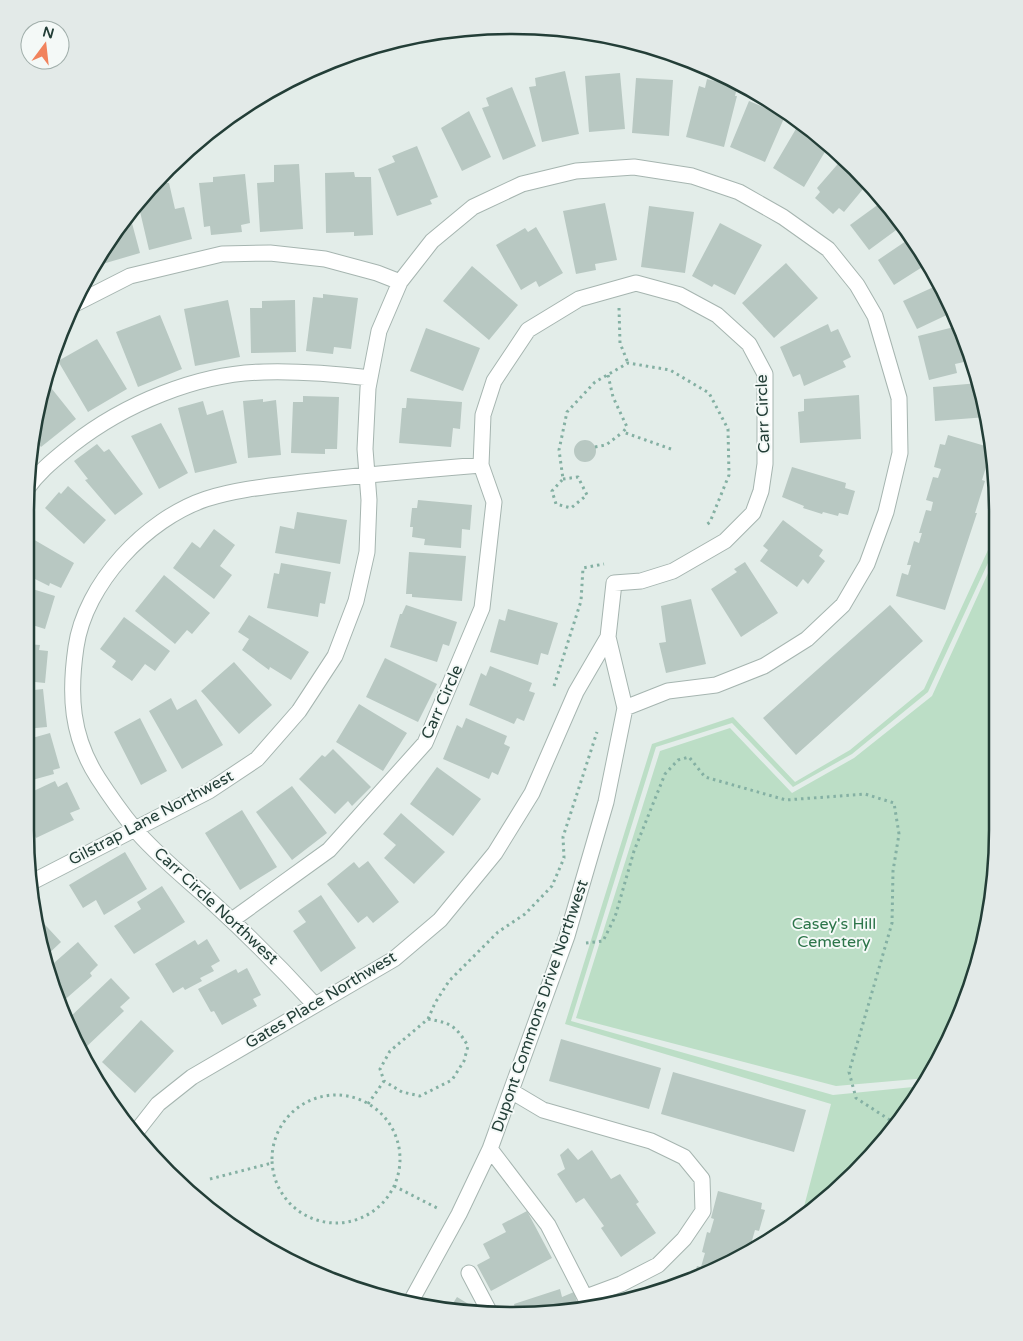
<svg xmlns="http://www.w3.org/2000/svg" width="1023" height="1341" font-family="'Varela Round',sans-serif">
<rect width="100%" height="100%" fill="#e3ede9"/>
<path fill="#bcdec6" d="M994,537V550L928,692L852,754L793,787L732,723L656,747L571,1021L833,1095L923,1086L916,1100L856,1173L801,1218L831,1104L565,1024L652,744L733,717L795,782L850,750L924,689Z
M994,560V893L972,986L927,1078L836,1086L576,1018L660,751L730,728L792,793L854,758L932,696Z"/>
<path fill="#b8c8c2" d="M565,71L579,134L542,142L529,87L536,86L535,78Z
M620,73L625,129L589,132L585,76Z
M636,78L673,80L669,136L632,133Z
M707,79L737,87L735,96H737L724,147L686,137L699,86L705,88Z
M512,87L536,146L503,160L482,108L489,106L486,98Z
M749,101L785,116L765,162L730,147Z
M469,111L491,157L462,171L441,128Z
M800,122L829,145L804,187L773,168Z
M417,146L438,197L430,200L432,204L397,216L378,169L395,162L392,156Z
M843,158L868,183L844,212L839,208L833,214L815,198L820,192L817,188Z
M299,164L303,229L260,232L257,183L274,182V165Z
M354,172L355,177H371L373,235L354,236V232L326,233L325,173Z
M164,174L166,183H169L175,209L184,207L192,239L149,250L138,203Z
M245,174L250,223L241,225L242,232L211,235L210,226L204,227L199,183L213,182V177Z
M883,201L903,225L869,250L850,225Z
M605,203L617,260L595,264L596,270L576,274L563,211Z
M649,206L694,212L685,273L641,267Z
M129,212L140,253L99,265L98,260Z
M720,223L762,245L735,295L714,284L712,287L692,276Z
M536,227L563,273L539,287L536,281L521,290L496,245L525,228L528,232Z
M912,237L927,264L894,285L878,260Z
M786,263L818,298L774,338L742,303Z
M472,266L518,305L489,340L443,301Z
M938,285L951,313L917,329L903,301Z
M323,294L358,298L351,349L334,347L333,354L306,351L313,297L323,298Z
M228,300L240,357L195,366L184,309Z
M295,300L296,352L251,353L250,308H262V301Z
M160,315L182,369L138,387L116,332Z
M828,324L831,332L838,329L851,357L843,361L846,367L804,386L800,374L793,377L780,347Z
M958,326L973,360L955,364L957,373L929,380L918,336Z
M426,328L480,348L463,391L410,371Z
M97,339L127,389L88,412L58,361Z
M44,379L76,419L41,447L33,437Z
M979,383L987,417L935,421L933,387Z
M859,395L861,439L800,443L798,412L804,411V399Z
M303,396L339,397L337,449H325V454L291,453L293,402H303Z
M407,398L462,402L460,429L453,428L451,447L399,443L402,408H406Z
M263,399V402L276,400L281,455L248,458L243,401Z
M203,401L207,415L223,410L237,463L195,473L178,408Z
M161,423L188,473L159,489L131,436Z
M948,435L992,448L982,480L985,481L975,513H977L945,610L896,596L902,573L908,575L911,565H907L914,541L919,543L922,533H919L926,510L931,511L933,502L926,500L933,477L938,478L941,469L934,467L940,444L945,445Z
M574 451a11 11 0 1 1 22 0a11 11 0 1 1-22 0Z
M97,444L104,452L109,449L143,494L115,515L85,480L88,479L74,461Z
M792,467L846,483L845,488L855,491L848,515L839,513L838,516L823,512L822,514L803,508L804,506L782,497Z
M68,486L106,520L84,544L45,508L59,492L61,494Z
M418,500L472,505L470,530L462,529L461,548L424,545L425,539L412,537L413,527H410L412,508H417Z
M297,512L347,520L340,564L275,553L280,526L294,529Z
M783,520L823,550L819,556L825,561L808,584L803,579L797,587L760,561L768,550L763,546Z
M214,529L235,545L220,566L232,575L214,599L173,568L192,542L200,548Z
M26,535L74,563L61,588L50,583L49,586L35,579L31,581L26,578Z
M409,552L466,556L462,601L412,597V594H406Z
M745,562L778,613L741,637L711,589L737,572L734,569Z
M281,563L331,572L325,604L320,603L318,617L267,608L274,573L279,574Z
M164,575L210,613L192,634L187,630L175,644L135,611Z
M26,587L55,596L45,629L26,623Z
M691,599L706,664L666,673L659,643L666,642L661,606Z
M406,605L457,622L449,646L443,644L437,662L390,647L400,614H402Z
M890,605L923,641L796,755L763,718Z
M508,609L558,623L548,655L541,653L538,665L490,652L499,619L505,621Z
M249,615L309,652L291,680L270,667L269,670L242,650L249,639L238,632Z
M124,617L170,651L155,671L145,664L132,681L112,667L116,661L100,649Z
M26,644L40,645L39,650L48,651L45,683L25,681Z
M385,658L437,684L418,722L366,697Z
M234,662L272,705L239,734L201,691Z
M490,666L532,683L529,691L535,693L524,721L517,718L514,724L469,705L481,673L486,676Z
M43,689L47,727L25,729V691Z
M171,698L177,710L196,699L223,745L182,769L149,711Z
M359,704L407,733L383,771L336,742Z
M140,718L167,771L141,785L114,732Z
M466,718L507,736L504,744L510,747L498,775L492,772L489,779L443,759L457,725L462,728Z
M50,733L60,768L53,770L54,774L25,782V740Z
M333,749L371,787L352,806L348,801L335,814L299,779L322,755L325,757Z
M437,767L481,799L453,836L410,804Z
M55,781L58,787L67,782L80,809L70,813L74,820L36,838L25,815V795Z
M292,786L327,833L292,860L256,812Z
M242,810L277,867L240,890L205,833Z
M401,813L445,852L414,884L384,858L396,845L383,834Z
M125,852L147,889L104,915L96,900L83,908L69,885Z
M368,861L399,902L373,923L367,916L358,923L327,884L354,862L359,868Z
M162,886L185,922L134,954L114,926L141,909L137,902Z
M321,895L356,948L321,972L293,931L306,922L298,911Z
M36,915L61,942L43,959L42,956Z
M207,939L220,961L211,966L214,971L200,978L202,981L185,990L183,987L173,993L155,964L195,940L198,945Z
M78,942L98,965L90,973L92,976L61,1003L47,969Z
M247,968L261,995L253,999L257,1006L222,1025L214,1011L211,1012L198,989L236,969L238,973Z
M111,978L130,998L120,1007L124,1011L83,1050L79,1045L68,1019Z
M141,1020L174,1051L135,1093L102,1062Z
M561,1039L661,1068L649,1109L549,1081Z
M673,1072L806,1110L794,1152L661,1114Z
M568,1148L578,1160L592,1150L611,1179L620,1174L639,1202L636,1204L656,1233L621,1257L601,1228L604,1226L584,1198L576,1203L557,1174L565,1169L560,1155Z
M718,1191L762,1203L761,1209L765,1210L759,1231L755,1230L751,1244L756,1245L755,1247L694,1277L697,1266L701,1267L705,1253L702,1252L707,1232L710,1233L714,1219L711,1218Z
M527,1211L552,1258L491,1291L477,1265L490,1258L483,1244L506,1232L502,1224Z
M560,1289L562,1297L574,1292L578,1305L517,1315L514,1304Z
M457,1297L475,1308L473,1311L450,1308Z"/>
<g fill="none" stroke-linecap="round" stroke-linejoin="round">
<defs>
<path id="minor" d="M71,306L130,276L222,254L270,253L325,259L377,273L400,282
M26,490C39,471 55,459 72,445C124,404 198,373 264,372C299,371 336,374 370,378
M32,882L209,791L257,759L299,711L335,656L356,601L367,552L369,500L365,449L368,388L379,331L400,282L432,241L473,207L522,184L576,171L634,167L692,176L739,192L783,217L828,249L857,285L875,316L899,398L900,453L886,512L867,564L843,605L807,639L764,666L716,685L668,691L625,708
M315,1005C282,969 248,935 212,902C188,880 153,852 134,828C121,812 109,795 98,778C71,736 69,695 76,647C85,584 146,519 206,499C237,489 271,486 303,482C362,475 421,470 481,465
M511,1091L543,1110L651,1141L684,1157L702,1179L703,1211L684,1239L658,1265L621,1284L586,1297
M136,1132L158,1104L192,1077L394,959L440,920L495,853L532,793L576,692L608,637L614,583L641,581L673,571L725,541L753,513L761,491L765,464V374L749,344L717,315L680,295L636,283L579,299L528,330L494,381L483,415L481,465L494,502L482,608L425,743L329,850L232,920
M490,1149L548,1225L588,1303
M164,1168L167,1173
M469,1273L490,1313
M410,1303L459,1214L490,1149L567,936L606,802L625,708L608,637"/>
</defs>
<use href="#minor" stroke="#a6b5b0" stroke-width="17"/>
<path stroke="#84b0a3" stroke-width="3" stroke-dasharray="2.5 4" stroke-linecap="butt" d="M619,308L620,343L628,363
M608,375L613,397L627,427L623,432L671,449
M595,447L606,445L623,432
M563,479L578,477L587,495L571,508L556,504L552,491L563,479L559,450L567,412L595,382L628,363L670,370L709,393L728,429L729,475L710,522L705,526
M554,686L581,601L583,568L604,564
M586,943L603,941L615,917L634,851L665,774L678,760L689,757L705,777L786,800L865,794L894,803L899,834L893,871L892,923L849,1072L856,1098L896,1124
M428,1019C451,1023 456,1026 468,1046L464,1061L452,1080L420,1096L402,1092L384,1081L380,1069L390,1051L428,1019L435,1003L449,981L498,932L525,914L552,886L564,858L563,837L597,732
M272 1159a64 64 0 1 1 128 0a64 64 0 1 1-128 0Z
M368,1104L384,1081
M210,1179L272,1163
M394,1186L439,1209"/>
<use href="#minor" stroke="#fff" stroke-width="15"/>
</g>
<g text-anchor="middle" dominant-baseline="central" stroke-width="4" stroke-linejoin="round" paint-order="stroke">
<g font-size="16" fill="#233e37" stroke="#f4f9f7">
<text transform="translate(763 414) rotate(-92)">Carr Circle</text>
<text transform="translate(442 702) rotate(-66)">Carr Circle</text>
<text transform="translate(151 818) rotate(-28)">Gilstrap Lane Northwest</text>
<text transform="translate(216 906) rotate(43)">Carr Circle Northwest</text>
<text transform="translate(321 1000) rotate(-31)">Gates Place Northwest</text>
<text transform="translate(540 1006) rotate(-71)">Dupont Commons Drive Northwest</text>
</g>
<g font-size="16" fill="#2d754a" stroke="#f4f9f7">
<text x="834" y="924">Casey's Hill<tspan x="834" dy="18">Cemetery</tspan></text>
</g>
</g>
<path d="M0 0H1023V1341H0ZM511 34H512A477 477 0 0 1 989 511V830A477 477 0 0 1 512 1307H511A477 477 0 0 1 34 830V511A477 477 0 0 1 511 34Z" fill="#e3eae8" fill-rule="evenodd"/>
<path fill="none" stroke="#233e37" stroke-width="2.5" d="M511 34H512A477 477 0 0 1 989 511V830A477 477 0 0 1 512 1307H511A477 477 0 0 1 34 830V511A477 477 0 0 1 511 34Z"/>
<g transform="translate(45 45) rotate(15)"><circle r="24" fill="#f4f9f7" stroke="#a0aeaa"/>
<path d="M0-4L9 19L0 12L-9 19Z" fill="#f1835d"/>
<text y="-8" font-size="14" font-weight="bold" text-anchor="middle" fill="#233e37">N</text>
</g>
</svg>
